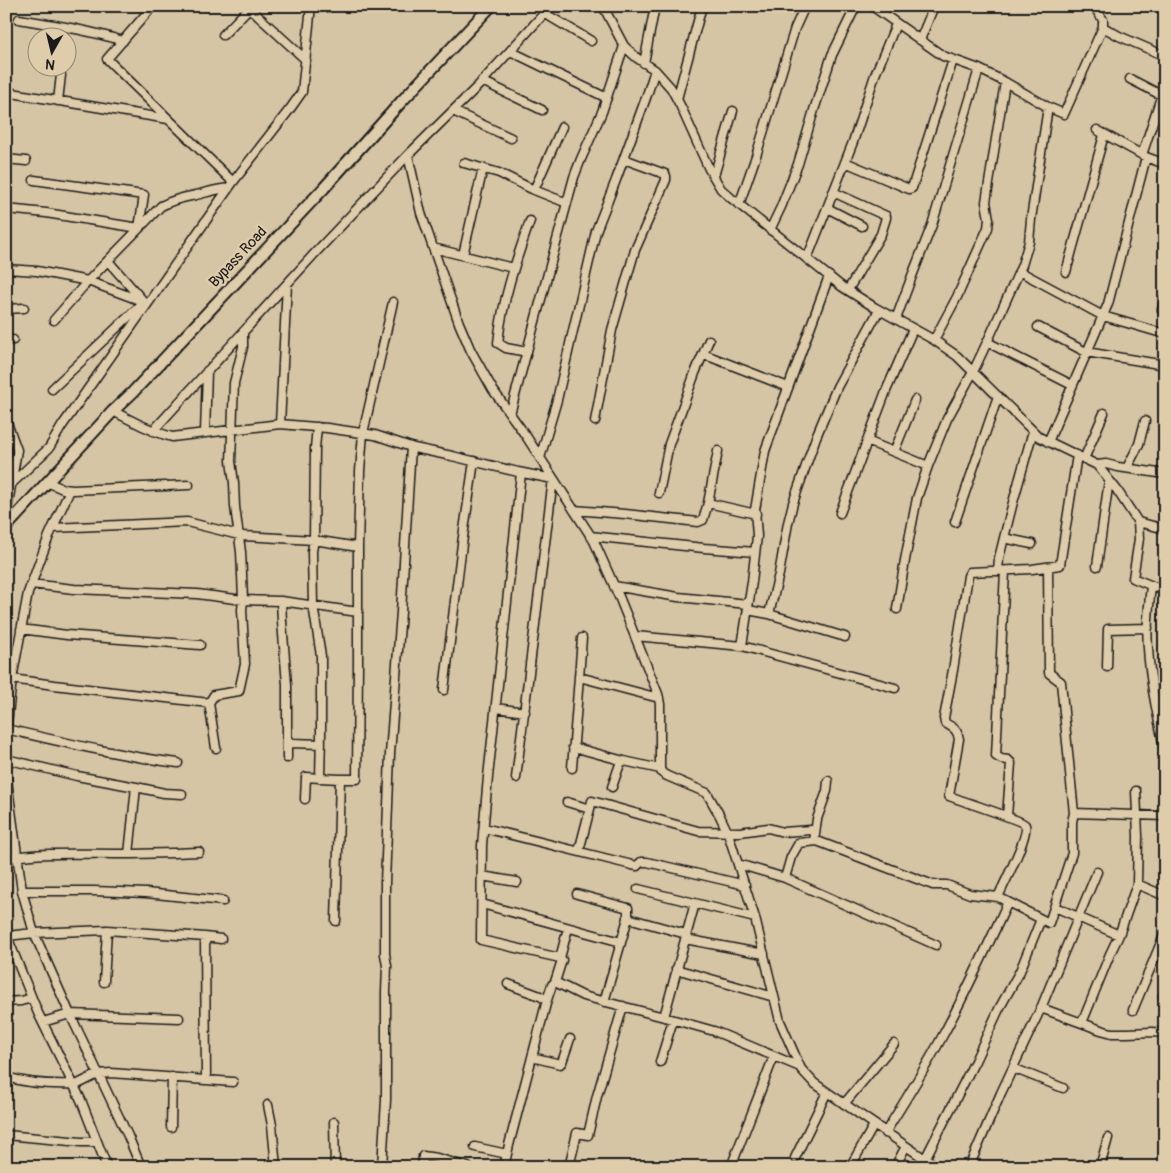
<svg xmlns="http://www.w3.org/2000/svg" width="1171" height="1173" font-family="Pangolin,sans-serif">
<rect width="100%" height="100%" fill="#d6c5a4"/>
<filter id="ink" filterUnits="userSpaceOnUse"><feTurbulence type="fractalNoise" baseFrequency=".02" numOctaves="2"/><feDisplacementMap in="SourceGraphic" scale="10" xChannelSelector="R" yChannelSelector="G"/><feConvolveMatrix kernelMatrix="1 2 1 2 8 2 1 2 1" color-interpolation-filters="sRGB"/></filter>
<g filter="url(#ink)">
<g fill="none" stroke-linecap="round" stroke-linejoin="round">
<defs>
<path id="minor" d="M153,6L107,59L233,182
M247,6L306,60
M603,6L624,46L637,58L655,70L671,88L681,107L709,169L721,189L731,198L841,286L874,307L934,340L957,356L1039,437L1097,465L1117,490L1138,522L1139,539L1133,578L1165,591
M872,6L943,56L979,69L1005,82L1048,107L1064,114L1103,27V20L1094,6
M544,13L591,41
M19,19C54,25 89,30 123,41
M1103,27L1119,36L1165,56
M223,35L251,6
M920,40L934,6
M510,51L607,98
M644,63L655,6
M1130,79L1161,95
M482,81L542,110
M6,92L168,119
M677,99L702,6
M58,101L61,75
M453,111L511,138
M1097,130L1146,157L1165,164
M408,155L421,213L459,323L471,351L493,390L526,436L594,541L620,599L658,694L660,704V769L662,773L667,776L707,793L720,816L728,833L755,918L780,1021L801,1069L814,1083L827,1092L925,1159L940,1167
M1142,155L1165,85
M6,159L26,161
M845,162L909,189L912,188L953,60
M464,163L499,173L534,190L567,203
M714,176L733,111
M534,190L562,127
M833,192L886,216V218L881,234L848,290
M739,205L756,156L795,28L805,6
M827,208L862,226
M6,209L46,213L139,228L144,195L34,180
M770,230L781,207L798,164L814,110L832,55L856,6
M433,248L513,268
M463,255L483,168
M807,259L853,142L875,75L896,24
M6,269L37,271L88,281L142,301
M1019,271L1103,316L1165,334
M1066,272L1104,135
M6,309L24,308
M1162,310L1165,297
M896,319L912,276L932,225L979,69
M54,320L88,281L161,206C175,199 182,198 196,195C208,192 217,189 229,188
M1038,327L1086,352L1165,365
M6,340H13
M934,340L957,297L988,228L989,219L986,202L1005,82
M987,342L1072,385
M527,352L506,348L498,343C502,301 516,260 530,221
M703,354L788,387
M52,389L144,302L108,261
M113,411C132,421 151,431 172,437L280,424L327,428L375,435L414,448L452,456L518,472L553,479L516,778
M510,414L574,177L581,159L602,112L624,46
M6,420L17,450L6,516
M595,421L612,330L635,250L666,180V176L665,174L624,159
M280,424L287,284
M317,427L315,448L314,540L312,551L313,605L321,656V734L320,778L340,779
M153,431L316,252L408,155L479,85L551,6
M205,433L207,371
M867,441L928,466
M1048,442L1108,304L1146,157
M894,452L915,400
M540,458L557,400L596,231L616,180L647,95L655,70
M1084,459L1104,413
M1097,465L1106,464L1118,467L1165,474
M1127,468L1139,444L1145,421
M521,473L488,777L482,845L481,940L560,958L562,960L555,982L583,996L664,1017L714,1031L800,1067
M47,482L63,489L73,490L189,485
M6,489L49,448L62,426L233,182L290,109L302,92L311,6
M659,493L669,444L695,373L709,340
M708,503L756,514
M574,510L625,514L698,522L703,520L708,503L718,451
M840,513L886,391L913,329
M955,522L998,396
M1138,522L1165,529
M53,528L187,522L243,536L314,540L358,547
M590,536L704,548L755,552
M1004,538L1032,544
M1097,566L1109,480
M1048,567L1049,673L1061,682L1074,813
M998,571L999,558L1012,506L1033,431
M1005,571L996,756L1001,759L1008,760L1011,763L1007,816
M31,584L74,589L197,594L243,600L281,601L358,612
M614,586L678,597L748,604
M1151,586C1149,606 1146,627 1148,648C1150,683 1158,717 1165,752
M281,601L282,621L287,685V758
M897,609L905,560L917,498L928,466L947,419L973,372L990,336L1022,265L1029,242L1031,219L1048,107
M748,610L769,614L845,637
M769,614L779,574L788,523L793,503L816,437L837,387L879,310
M21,629L67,635L200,645
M635,636L742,646L895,688
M742,646L752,582L757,536L755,510L765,451L829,276
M1107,667L1108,629L1148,628
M579,677L659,698
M12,679L54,685L209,703L216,748
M444,690L462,544L474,461
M209,703L214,695L239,691L245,664L242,610L243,600L242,574L241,552L235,507L234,483L231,461L234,383L243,347V332
M496,708L525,712
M6,729C63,742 120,756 178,763
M6,733L12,679L28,593L49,536L70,490
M291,743L321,744
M573,747L624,761L660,769
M6,759L77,776L136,787L129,854
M572,768L582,638
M6,773L22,891L34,933L70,1014L128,1136L141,1167
M136,787L164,793L182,794
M612,787L621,761
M305,799L306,777L320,778
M567,802L590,809
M484,828L632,865L637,866L641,862H647L745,885
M814,841L817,819L827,791L828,781
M579,851L592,801L698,831L740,832L768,828L783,832L811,830
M6,858C41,852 82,854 118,854C145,854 172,853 199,852
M738,864L785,878L936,945
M482,876L517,882
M785,878L791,857L799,843L817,841L933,885H947L970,894L998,897L1049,923L1072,853V822L1074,813L1165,816
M1137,884L1165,896
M638,889L755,918
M22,891H94L146,893L223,901
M577,894L628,908V918L604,1002
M998,897C1003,886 1030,833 1025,825C1022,820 959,800 949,796L959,739C957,729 954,728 945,723L944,718L953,670L968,576L970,572L1032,569L1060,565L1077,455
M482,904L621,942
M1055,907L1119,935
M628,918L686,934
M336,921L340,779H357L358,663V547L360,471L363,433L393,302
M6,934L38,1013L81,1100L107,1167
M7,936L34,933L107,930L205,937L221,939
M205,937L206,1079
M685,939L764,954
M560,958L568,928
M676,969L774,997
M104,982L107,930
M508,984L540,996L547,1000
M1163,996H1165
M6,1002L21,1001L32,998
M1041,1008L1101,1030L1112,1033H1127L1152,1032L1165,1033
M1133,1010L1165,933
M664,1017L695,903
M43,1022L70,1014L179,1018
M1082,1023L1110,954L1119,935L1137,884L1138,836L1136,791
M532,1057L560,1064L562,1062L570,1039
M660,1062L673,1020
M1013,1068L1063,1088
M6,1077C27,1083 51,1085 73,1084
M74,1086L98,1074L111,1073L233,1082
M844,1104L894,1044
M268,1105L272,1125L276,1167
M334,1122L335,1167
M171,1127L172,1077
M885,1133C905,1101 925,1069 942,1037C966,993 987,947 1008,902
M6,1135L81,1142H97
M475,1147L507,1154
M795,1158L827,1092
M925,1159L975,1061L999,1009L1020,971L1041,919
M382,1167L386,1100V992L387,966L385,954V883L390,754L401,612L411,447
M422,1167L423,1156L437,1158L468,1167
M504,1167L509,1145L547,1000L552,985L555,982
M569,1167L577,1133L588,1135L597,1096L623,1006
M731,1167L774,1056
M850,1167L874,1125
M895,1167L906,1146
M969,1167L1001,1093L1041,1008L1097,872
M1100,1167L1108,1138"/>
<path id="major" d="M6,527L113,411L133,392L324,188L401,102L491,6"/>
</defs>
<use href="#minor" stroke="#1c1c1c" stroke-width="11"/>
<use href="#major" stroke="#1c1c1c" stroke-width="14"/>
<use href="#minor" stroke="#deccaa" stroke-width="8"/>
<use href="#major" stroke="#deccaa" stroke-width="10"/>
</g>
</g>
<g text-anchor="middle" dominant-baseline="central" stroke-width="5" stroke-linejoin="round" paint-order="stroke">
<g font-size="15" fill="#1c1c1c" stroke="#deccaa">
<text transform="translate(238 257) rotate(-47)">Bypass Road</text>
</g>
</g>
<rect width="1171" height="1173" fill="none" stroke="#deccaa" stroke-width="25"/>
<rect x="12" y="12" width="1146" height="1148" fill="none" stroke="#1c1c1c" stroke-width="2" filter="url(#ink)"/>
<g transform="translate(52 52) rotate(188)"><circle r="24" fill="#deccaa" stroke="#908671"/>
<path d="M0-4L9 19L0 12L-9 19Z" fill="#1c1c1c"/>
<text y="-8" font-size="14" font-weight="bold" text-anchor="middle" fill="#1c1c1c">N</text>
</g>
</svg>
